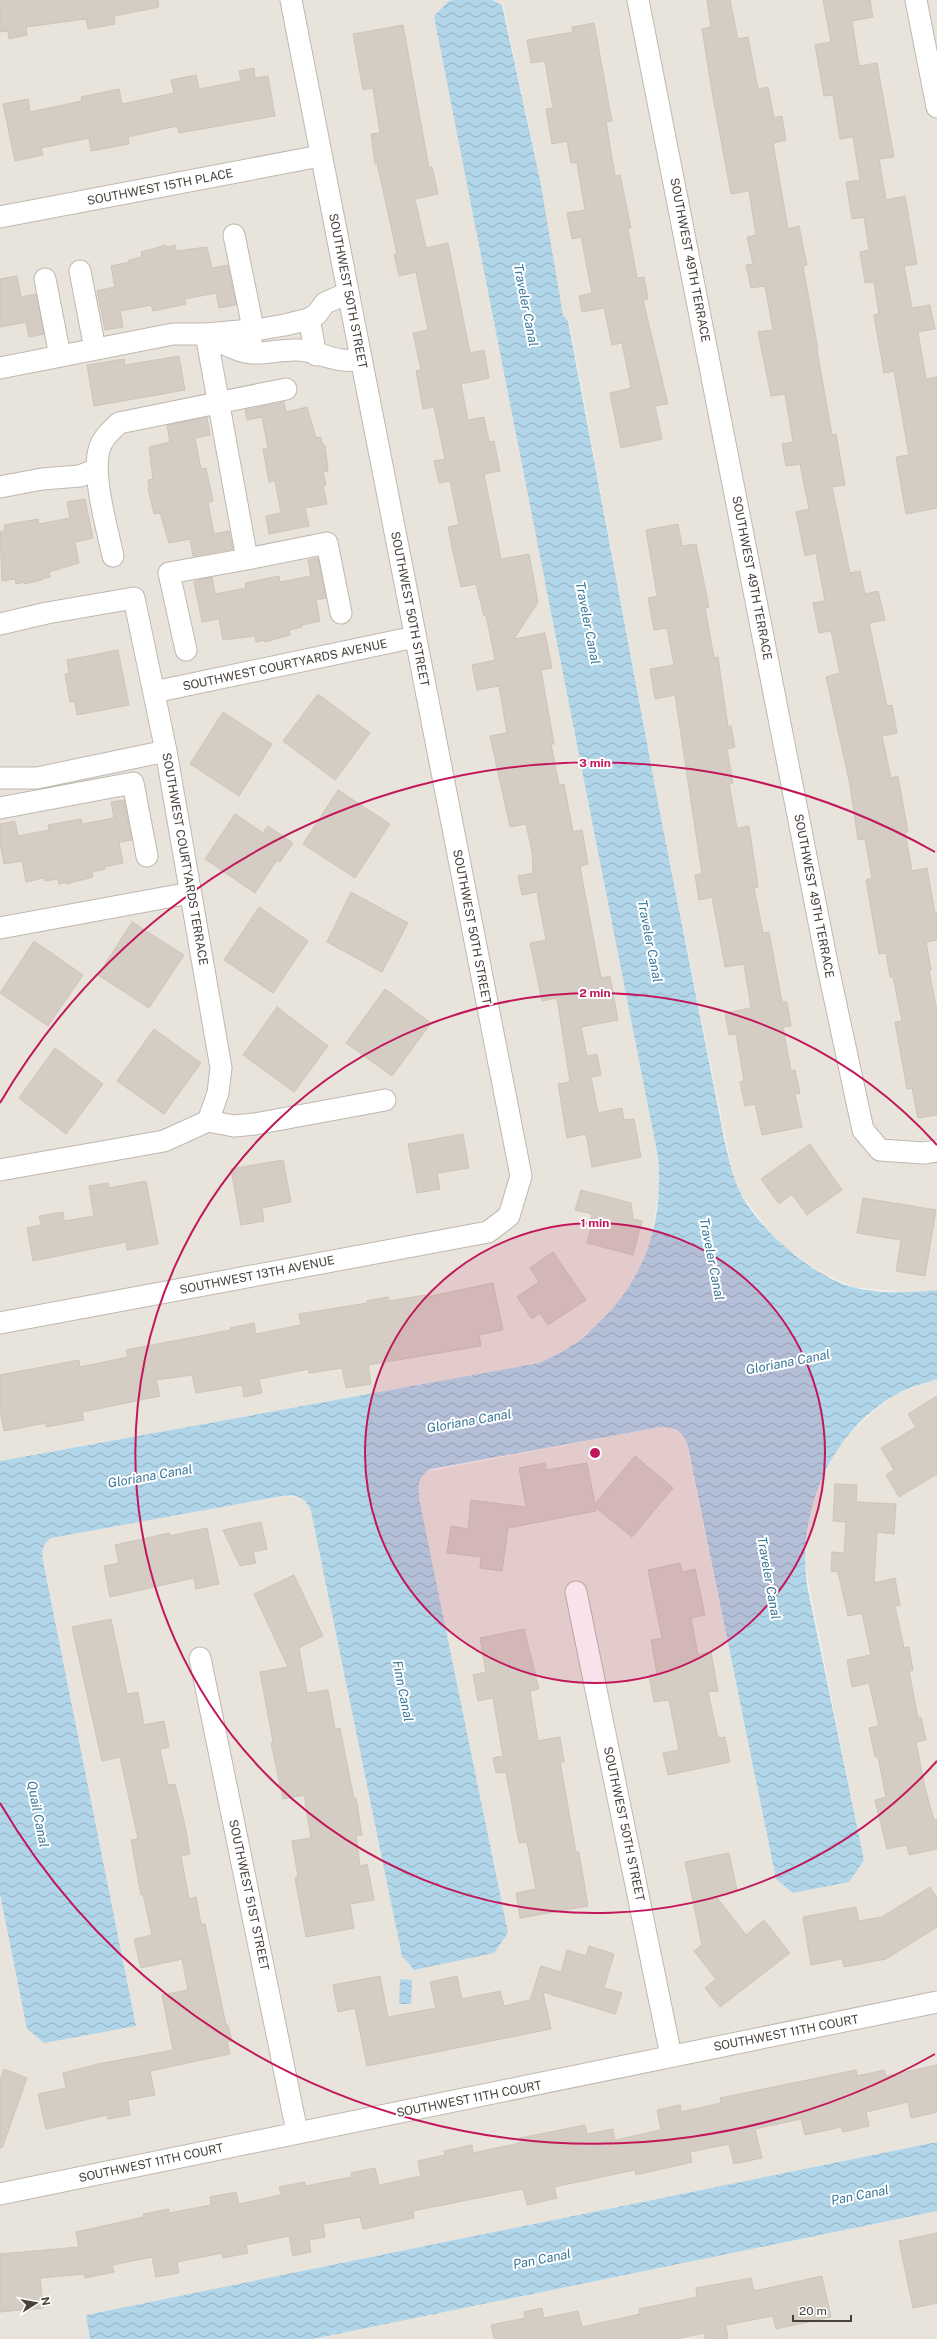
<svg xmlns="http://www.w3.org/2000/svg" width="937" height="2339" font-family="'Public Sans',sans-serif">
<defs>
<pattern id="water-waves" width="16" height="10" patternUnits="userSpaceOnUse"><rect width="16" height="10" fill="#b1d6e9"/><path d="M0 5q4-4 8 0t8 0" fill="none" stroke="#92afbe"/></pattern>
</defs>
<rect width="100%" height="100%" fill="#f4f1ec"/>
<path fill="#e8e3db" d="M0,0H455L449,1L658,1157L660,1186L651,1238L639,1271L626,1294L600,1322L572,1346L539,1363L0,1461Z
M492,0H937V1290L910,1293L852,1287L819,1271L788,1250L768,1230L739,1191L733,1176L661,818L569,321L563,315L550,251L540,180L503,5Z
M937,1379V2142L86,2315L90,2339H0V1894L28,2030L136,2026L44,1566L42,1550L45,1542L51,1538L282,1496L300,1497L307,1503L508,1933L420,1503L418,1488L419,1479L425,1472L660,1427H669L685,1436L776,1879L864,1860L805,1566L809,1514L814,1495L837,1450L850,1433L876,1409L897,1394Z
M937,2211V2339H313Z"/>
<path fill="url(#water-waves)" d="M455,0H492L502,5L540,180L563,315L568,321L661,818L725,1143C729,1159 732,1175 739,1190C756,1227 812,1276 852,1287C878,1294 911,1293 937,1290V1379C924,1384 909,1387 897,1394C830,1431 797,1512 807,1585L864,1860L849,1882L793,1893L776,1879L688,1447C684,1432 676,1427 660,1427L431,1469C416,1476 418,1489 420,1503L508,1933L494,1953L414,1970L402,1956L311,1511C305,1497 297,1494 282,1496L51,1538C40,1546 42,1554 44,1566L136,2026L44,2043L27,2029L0,1894V1461L539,1363C549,1358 561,1353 571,1346C579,1342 586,1335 592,1329C644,1284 664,1224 658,1157L434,16L449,1Z
M400,1979L412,1980L411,2004H399Z
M937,2142V2211L313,2339H90L86,2315Z"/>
<path fill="#d5ccc3" stroke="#cfc4b7" d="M0,0H158L159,7L114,16L115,24L88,29L86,19L26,27L27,35L9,39L8,31L0,32Z
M707,0H730L738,39L748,37L758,89L768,87L774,118L782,116L786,140L773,143L788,229L799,226L807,265L803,266L818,350H817L832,435L836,434L845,485L832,487L850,573L860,571L865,594L878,591L885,620L869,623L887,706L892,705L897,733L882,736L891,778L898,776L908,832H905L912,871L927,868L935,914L937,913V940L926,942L931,970L929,971L937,1011V1115L918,1118L912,1088L907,1089L895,1022L902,1021L893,977H890L886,953L879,954L866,880L872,878L865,839L858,840L850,785L826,677L840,673L831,631L819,633L813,603L825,601L816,553L805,556L796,512L809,509L800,464L786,466L782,444L793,442L785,394L771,396L758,332L773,330L765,286L751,288L746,265L753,264L747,237L756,235L749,191L731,194L713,97L702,29L711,27Z
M823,0H870L873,17L852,21L859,66L877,63L894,157L879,159L886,200L905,196L917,264L904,266L912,308L930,305L935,329L918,332L926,379L937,377V508L906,514L896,457L909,455L894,371L884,373L874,315L879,314L874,282L865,283L860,252L869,250L864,217L852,219L846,182L860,180L853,137L840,139L833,95L824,96L815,45L831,42Z
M594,23L612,121L606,122L615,176L620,175L631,228H628L637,278L644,277L648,299L643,300L668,404L655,406L662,439L621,448L610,393L631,388L622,343L612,345L604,308L582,312L579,296L592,293L581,237L572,239L567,213L585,210L577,163H571L567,141L552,144L546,109L553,108L545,61L531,63L527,40L573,32L572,27Z
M403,25L429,168L432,167L438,194L415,199L426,248L448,243L470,353L484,350L489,378L461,384L468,420L484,417L489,442L494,441L500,471L484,474L501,559L529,554L538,602L514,639L545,633L552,668L541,670L554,744H551L559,785L564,784L573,832L582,830L588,864L580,866L583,883L601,978L610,976L618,1020L581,1027L587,1056L597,1054L601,1075L591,1077L598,1113L622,1108L624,1120L634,1119L641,1157L592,1167L586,1134L567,1138L558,1084L570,1082L557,998L542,1001L530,943L546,940L537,892L522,895L518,876L533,873L532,852L526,824L510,827L490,736L507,733L499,686L477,690L472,665L495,660L486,615L484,616L476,584L461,587L453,552L448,527L459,525L450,481L439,483L434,461L445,459L434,407L423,409L416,371L421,370L413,333L428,330L416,272L399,276L394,254H397L377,163L375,164L371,134L380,133L373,88L363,90L353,34Z
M254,68L255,78L268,76L275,116L179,133L177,126L128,137L129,144L91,151L89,138L41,148L43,155L15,161L3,104L28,99L30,112L82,101L81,97L119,89L122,104L174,93L171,80L196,75L199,89L241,81L239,71Z
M166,245L167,247L175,245L176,251L207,247L212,268L228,265L236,305L219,308L216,293L185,299L186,304L153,311L151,305L120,311L123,327L105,330L97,291L115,287L111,266L129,262V260L142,257L141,252Z
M17,276L21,297L36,294L44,334L29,337L26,322L0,327V279Z
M179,356L185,390L94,406L87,365L124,359L125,365Z
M284,402L286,412L307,407L316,438L321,437L323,446L325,445L328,471L323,472L326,485L323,486L327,504L305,508L309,526L269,534L266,516L281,513L275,481L269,482L263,449L268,448L262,417L247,420L245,410Z
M207,417L210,435L195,438L201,469L206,468L213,501L208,503L214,534L229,531L233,549L193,556L190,539L169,543L160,513L154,514L148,488H149L148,480L153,479L149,447L170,442L167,425Z
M85,499L93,538L75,542L79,563L49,572L50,577L42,579V580L24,584V582L16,584L15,579L2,581L0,532L5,530L4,525L38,519L39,524L70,518L67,502Z
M678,524L682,546L696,544L709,607L705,608L714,658L718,657L728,727L731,726L735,747L727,749L733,783L729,784L737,828L749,826L758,887L754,888L763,933L769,932L782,1002H787L791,1026L783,1027L791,1071L795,1070L800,1093L795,1094L802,1127L762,1135L755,1104L745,1106L740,1082L744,1081L736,1034L729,1035L725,1013L751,1008L744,964L725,967L712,897L699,900L695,875L702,874L675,695L655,699L650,669L674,665L667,628L654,630L648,598L657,596L646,530Z
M318,558L326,598L316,600L320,621L302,625V627L289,630L290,635L265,642L264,640L256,642L255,636L223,640L219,619L202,622L194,582L198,580L212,577L215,594L246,588L245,583L279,576L280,582L311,576L308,560Z
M118,650L129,705L77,715L75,702H70L65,674L69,673L67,660Z
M318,694L370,733L335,780L283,741Z
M223,712L272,744L239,796L190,764Z
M338,790L390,824L355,878L303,844Z
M124,800L132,840L119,842L123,863L104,867L105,869L92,872L93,877L67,884V882L59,884L58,879L45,881L44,878L26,882L22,861L4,864L0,843V824L15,821L18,836L49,830L48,825L81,819L82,824L114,818L111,802Z
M235,814L263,833L268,826L293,843L280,862L277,860L255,893L205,859Z
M351,892L408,923L382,972L327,942Z
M259,907L308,941L273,993L224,960Z
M132,922L184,955L149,1008L98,975Z
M34,941L83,975L48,1026L0,993Z
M385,989L431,1023L392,1076L346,1043Z
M277,1007L328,1046L294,1092L243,1055Z
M154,1029L201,1063L164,1114L117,1081Z
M55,1048L103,1084L66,1134L19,1098Z
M463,1134L469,1168L437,1173L440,1189L417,1193L408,1144Z
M810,1144L842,1190L807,1215L792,1194L779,1204L761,1179Z
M283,1160L291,1202L262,1208L264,1221L241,1225L231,1169Z
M146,1181L158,1244L127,1250L126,1242L33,1261L27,1228L41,1225L39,1216L63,1212L64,1221L94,1216L89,1186L108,1183L109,1188Z
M581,1190L631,1203L633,1219L642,1221L633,1255L587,1243L593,1220L591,1219L592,1214L575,1210Z
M863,1198L936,1210L925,1276L896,1271L901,1240L857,1233Z
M553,1252L586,1300L548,1325L540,1313L532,1319L517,1297L539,1282L530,1268Z
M493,1283L503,1330L479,1335L481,1346L368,1365L371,1384L346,1388L342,1368L309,1373V1369L259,1379L262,1393L244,1397L242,1385L196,1393L192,1375L156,1380L160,1396L82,1412L84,1420L46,1427V1423L4,1431L0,1410V1375L79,1360L80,1367L128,1357L126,1350L231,1330L230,1328L254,1323L256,1334L301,1325L299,1314L367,1303V1301L388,1297L389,1301L425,1295L426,1297Z
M937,1396V1474L899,1497L886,1475L894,1470L881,1448L916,1427L908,1414Z
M635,1456L673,1488L632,1537L595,1507L596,1511L508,1528L502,1571L480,1568L481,1557L447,1553L451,1526L468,1529L471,1500L526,1507L519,1468L545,1463L546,1470L587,1463L595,1504Z
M835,1484L857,1485L856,1502L896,1504L894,1534L877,1532L874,1583L895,1578L900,1605L895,1606L904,1648L909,1647L913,1670L909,1671L918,1718L921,1717L926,1740L916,1742L925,1788L934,1820L937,1819V1849L909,1855L907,1845L887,1849L875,1800L886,1797L878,1757H875L869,1728L879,1726L869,1683L852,1687L847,1660L871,1655L862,1613L848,1616L838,1572L831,1571L832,1552L844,1553L846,1522L833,1521Z
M261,1522L267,1549L253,1552L256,1563L240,1566L223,1530Z
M207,1528L219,1584L196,1589L194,1578L110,1597L104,1566L119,1563L115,1545L169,1533L170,1536Z
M680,1563L682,1572L695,1569L705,1615L691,1618L698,1655L711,1652L718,1691L708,1692L718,1738L725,1737L730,1762L668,1775L663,1753L679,1750L669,1700L654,1702L649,1675L657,1674L651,1640L662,1638L648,1570Z
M294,1575L323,1636L299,1648L307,1693L328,1690L335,1729L340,1728L354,1799L356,1798L362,1835L356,1836L360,1866L367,1864L374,1900L350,1904L354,1928L306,1937L295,1878L298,1877L292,1841L311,1838L304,1795L283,1799L271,1743L273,1742L260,1672L288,1667L254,1594Z
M111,1619L127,1694L138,1692L144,1725L164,1721L169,1747L160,1749L168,1785L175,1784L186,1830L190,1854L181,1856L189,1899L196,1897L201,1924H205L226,2025H228L232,2041L227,2042L230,2054L150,2071L155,2095L128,2100L130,2115L108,2119L107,2115L46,2129L38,2094L66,2088L63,2073L98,2064L173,2050L162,1995L188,1990L182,1959L141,1968L134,1939L152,1935L143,1894L141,1895L131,1840L138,1839L120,1757L102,1761L72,1627Z
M524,1629L539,1689L530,1691L538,1741L560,1737L564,1762H560L576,1852H579L588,1906L520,1918L516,1893L536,1889L527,1842L519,1843L506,1772L496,1773L493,1758L503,1756L493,1698L478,1701L473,1675L486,1672L480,1638Z
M729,1853L737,1890L715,1895L746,1935L764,1920L790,1953L720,2007L705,1988L716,1979L694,1951L702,1945L685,1862Z
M930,1887L937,1898V1927L886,1959L844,1967L842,1959L811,1965L803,1917L856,1907L859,1921L882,1917Z
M589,1946L614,1954L604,1988L622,1993L615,2014L543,1992L551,2029L367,2066L355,2008L338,2012L333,1985L380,1976L388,2017L436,2008L430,1982L457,1976L462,1999L500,1991L504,2006L530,2000L541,1966L561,1972L567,1950L586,1956Z
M937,2065V2112L911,2118L908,2102L866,2112L869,2126L843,2132L841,2127L805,2135L801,2119L755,2129L762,2158L734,2164L729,2144L690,2152L692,2162L636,2175L635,2170L554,2187L557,2198L527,2205L523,2189L413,2211L414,2218L363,2229L360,2217L323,2224L325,2237L309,2240L311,2252L293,2256L289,2236L246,2245L248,2253L223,2258L222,2253L177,2262L179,2273L156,2277L152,2257L112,2265L114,2272L85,2278L84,2274L40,2278L43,2308L0,2312V2254L79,2247L76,2232L144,2217L143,2214L169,2209V2213L211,2205L210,2197L236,2192L239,2204L281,2195L279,2187L305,2182V2186L352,2177L351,2173L375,2168L379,2185L421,2176L418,2161L445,2155L444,2151L472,2145L473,2153L520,2143V2138L585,2125L587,2134L613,2129L615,2140L661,2130L657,2110L680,2105L681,2112L721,2103L720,2098L856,2070L857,2076L884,2070L886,2076Z
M4,2069L27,2078L2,2148H0V2080Z
M937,2233V2303L913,2308L899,2241Z
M822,2276L831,2317L776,2329L773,2316L726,2325L728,2339H705L704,2333L676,2339H494L491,2325L525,2318L524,2312L542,2308L544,2318L578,2311L582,2327L640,2314L639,2309L697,2297L696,2288L751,2278L754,2291Z"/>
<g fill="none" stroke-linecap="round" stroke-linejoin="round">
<defs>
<path id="street" d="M638,0L827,963L863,1130L880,1150L924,1153L937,1151
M916,0L937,107
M0,217L320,156
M234,235L251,318V345
M80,271L95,349
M45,279L60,356
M309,319L316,355
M206,334L247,559L327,543L341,613
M206,334C220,341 236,352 252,353C267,354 283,349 298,350C323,352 332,363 361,360
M0,368L173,334H206L261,329L285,325L309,319L317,314L325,303L348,293
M0,487L42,479L80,476L97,469
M113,556C107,528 92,476 99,450C102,438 111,431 119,423L286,389
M0,624L47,613L134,598L166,751L221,1068L218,1093L208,1121
M186,650L169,573L247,559
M154,692L415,637
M0,778H37L166,751
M0,808L133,783L147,856
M0,928L190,893
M0,1170L164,1141L208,1121L234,1126L255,1124L385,1100
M0,1323L488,1232L509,1216L521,1176L291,0
M576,1592L671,2056
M200,1658L297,2132
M0,2194L937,2002"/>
</defs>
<use href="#street" stroke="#bfb8b0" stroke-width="23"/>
<use href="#street" stroke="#fff" stroke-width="21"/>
</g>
<circle cx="595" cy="1453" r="230" fill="#c2185b" fill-opacity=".12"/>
<g fill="none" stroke="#c2185b" stroke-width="2">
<circle cx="595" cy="1453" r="230"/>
<path d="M937 1761A460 460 0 1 1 937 1145"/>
<path d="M935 2054A690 690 0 0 1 0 1803M0 1103A690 690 0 0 1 935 852"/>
</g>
<g text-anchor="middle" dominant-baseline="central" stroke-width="4" stroke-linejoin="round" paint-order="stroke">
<g font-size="12" fill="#48423b" stroke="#fff">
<text transform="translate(160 187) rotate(-11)">SOUTHWEST 15TH PLACE</text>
<text transform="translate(690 260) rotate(79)">SOUTHWEST 49TH TERRACE</text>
<text transform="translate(348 291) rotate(79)">SOUTHWEST 50TH STREET</text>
<text transform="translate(752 578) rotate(79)">SOUTHWEST 49TH TERRACE</text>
<text transform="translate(410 609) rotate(79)">SOUTHWEST 50TH STREET</text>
<text transform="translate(285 665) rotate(-12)">SOUTHWEST COURTYARDS AVENUE</text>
<text transform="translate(185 859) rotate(80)">SOUTHWEST COURTYARDS TERRACE</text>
<text transform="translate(814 896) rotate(79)">SOUTHWEST 49TH TERRACE</text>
<text transform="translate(472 927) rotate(79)">SOUTHWEST 50TH STREET</text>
<text transform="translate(257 1275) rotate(-11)">SOUTHWEST 13TH AVENUE</text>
<text transform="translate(624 1824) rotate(78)">SOUTHWEST 50TH STREET</text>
<text transform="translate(249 1895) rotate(78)">SOUTHWEST 51ST STREET</text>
<text transform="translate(786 2033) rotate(-11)">SOUTHWEST 11TH COURT</text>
<text transform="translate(469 2099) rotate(-11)">SOUTHWEST 11TH COURT</text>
<text transform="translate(151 2163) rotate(-12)">SOUTHWEST 11TH COURT</text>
</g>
<g font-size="13" font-style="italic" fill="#3a789a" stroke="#fff">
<text transform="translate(526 305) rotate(79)">Traveler Canal</text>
<text transform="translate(588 623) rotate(79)">Traveler Canal</text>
<text transform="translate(650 941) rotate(79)">Traveler Canal</text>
<text transform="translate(712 1259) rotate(79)">Traveler Canal</text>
<text transform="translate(788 1362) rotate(-11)">Gloriana Canal</text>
<text transform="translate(469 1421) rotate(-10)">Gloriana Canal</text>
<text transform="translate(150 1476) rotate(-10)">Gloriana Canal</text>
<text transform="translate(769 1578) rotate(80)">Traveler Canal</text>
<text transform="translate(403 1691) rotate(79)">Finn Canal</text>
<text transform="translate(38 1814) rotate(79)">Quail Canal</text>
<text transform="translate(860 2195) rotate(-11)">Pan Canal</text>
<text transform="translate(542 2259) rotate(-11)">Pan Canal</text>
</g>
</g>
<circle cx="595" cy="1453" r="6" fill="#c2185b" stroke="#fff" stroke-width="2"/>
<g font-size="12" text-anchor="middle" font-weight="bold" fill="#c2185b" stroke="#fff" stroke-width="4" stroke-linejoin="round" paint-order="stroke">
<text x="595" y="767">3 min</text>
<text x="595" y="997">2 min</text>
<text x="595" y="1227">1 min</text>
</g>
<g transform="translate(36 2303) rotate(79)" stroke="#ffffff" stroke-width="3" paint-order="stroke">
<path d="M0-3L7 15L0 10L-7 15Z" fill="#48423b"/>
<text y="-6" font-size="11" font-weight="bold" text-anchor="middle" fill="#48423b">N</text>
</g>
<path d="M793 2315v6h58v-6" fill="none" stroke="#48423b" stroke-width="2"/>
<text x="799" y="2315" font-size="12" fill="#48423b" stroke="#ffffff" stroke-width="3" paint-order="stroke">20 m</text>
</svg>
